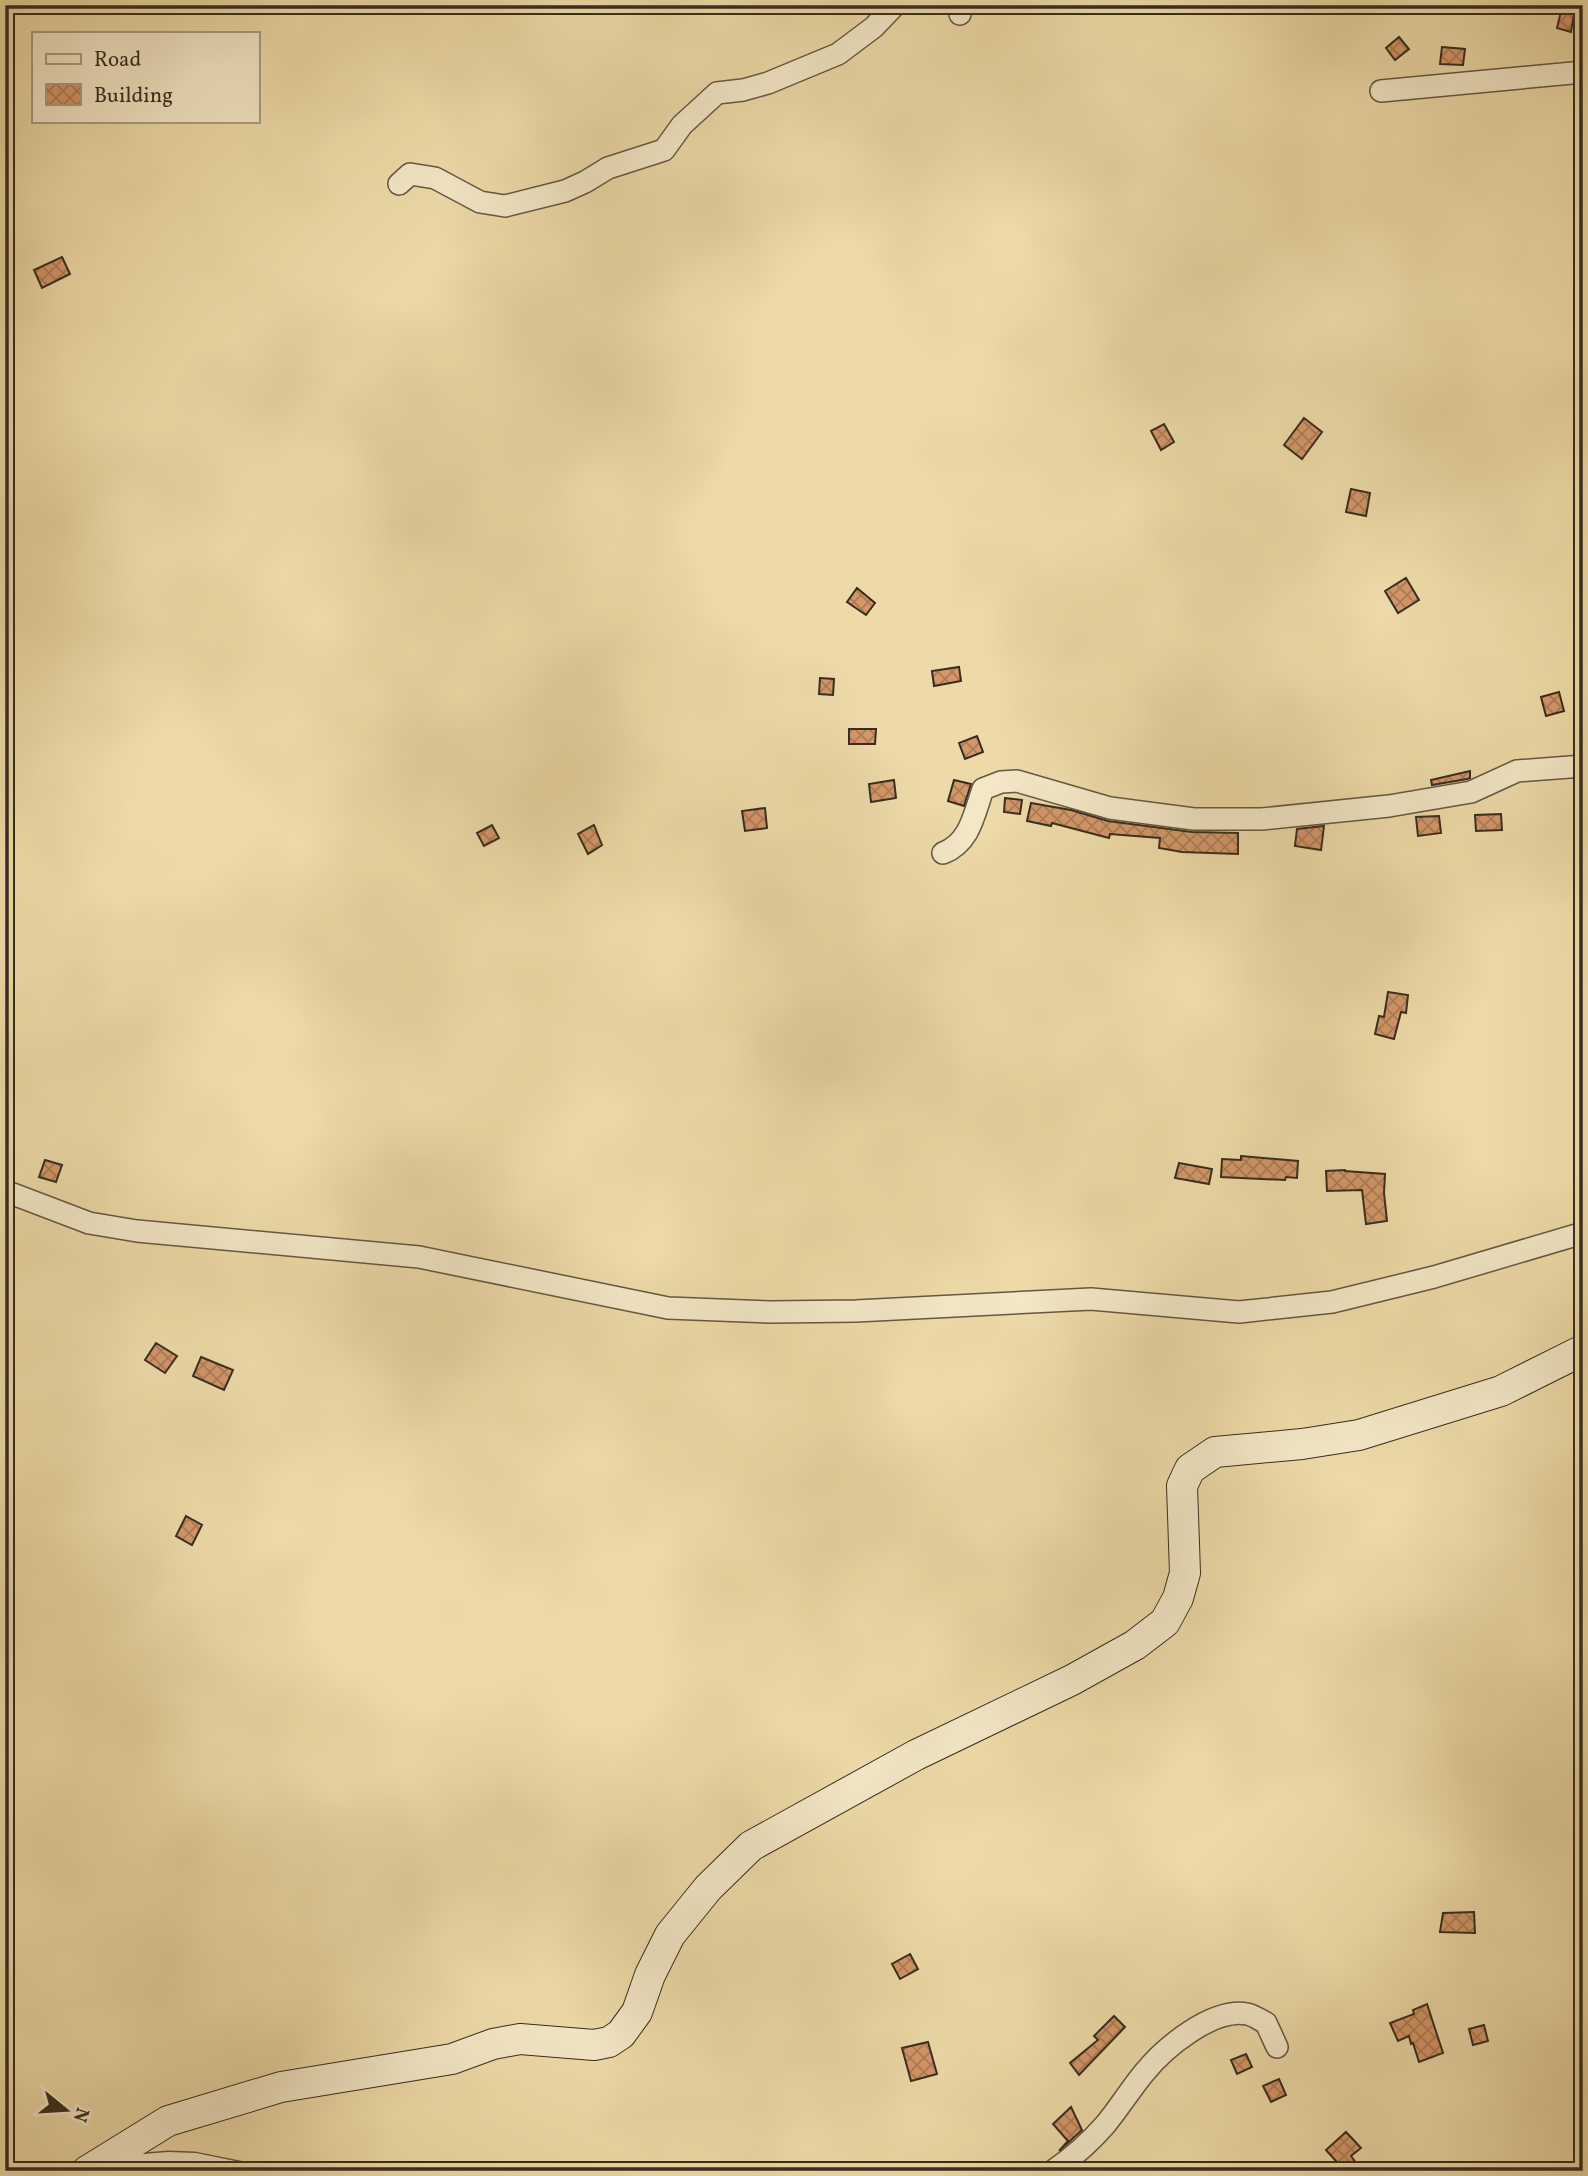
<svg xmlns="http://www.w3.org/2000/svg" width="1588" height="2176" font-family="Vollkorn,serif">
<defs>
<pattern id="building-cross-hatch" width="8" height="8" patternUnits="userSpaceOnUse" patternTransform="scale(1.75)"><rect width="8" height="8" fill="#d49769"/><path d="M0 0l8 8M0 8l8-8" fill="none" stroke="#ad7c56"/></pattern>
</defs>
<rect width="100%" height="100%" fill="#eddaa8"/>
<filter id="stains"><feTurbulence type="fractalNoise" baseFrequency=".00286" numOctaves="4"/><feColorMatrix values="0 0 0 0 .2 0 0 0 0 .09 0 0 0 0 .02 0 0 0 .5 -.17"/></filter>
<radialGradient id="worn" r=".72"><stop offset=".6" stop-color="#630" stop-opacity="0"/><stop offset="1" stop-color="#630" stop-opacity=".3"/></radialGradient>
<path fill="url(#building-cross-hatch)" stroke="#372d1f" stroke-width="2" d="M1561,11L1574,14L1571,32L1557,28Z
M1399,37L1409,49L1395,60L1386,48Z
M1442,47L1465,49L1463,65L1440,64Z
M62,257L70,274L42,288L34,270Z
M1304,418L1322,432L1302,459L1284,445Z
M1164,424L1174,442L1161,450L1151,431Z
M1351,489L1370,493L1366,516L1346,512Z
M1406,578L1419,600L1398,613L1385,591Z
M857,588L875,603L866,615L847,602Z
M959,667L961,681L934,686L932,671Z
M820,678L834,679L833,695L819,694Z
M1559,692L1564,711L1546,716L1541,697Z
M849,729H876L875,744H849Z
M977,736L983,752L965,759L959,743Z
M1470,771V778L1467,779L1432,785L1431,780Z
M894,780L896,798L871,802L869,784Z
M954,780L971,784L964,806L948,801Z
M1005,798L1022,800L1020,814L1004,812Z
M1031,803L1071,810L1108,821L1192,832L1238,833V854L1182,852L1159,848L1160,838L1110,834L1109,838L1052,823L1051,826L1027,821Z
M765,808L767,828L745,831L742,811Z
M1501,814L1502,830L1476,831L1475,815Z
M1439,816L1441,833L1418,836L1416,817Z
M492,825L499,838L484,846L477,833Z
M594,825L602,845L588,854L578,834Z
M1324,826L1321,850L1295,846L1297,829Z
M1388,992L1408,995L1406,1013L1401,1012L1394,1039L1375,1034L1379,1016L1384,1017Z
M1241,1156L1298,1161L1297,1178L1286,1177L1285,1180L1221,1177L1222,1159L1241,1160Z
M45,1160L62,1165L56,1182L39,1177Z
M1179,1163L1212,1169L1209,1184L1175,1178Z
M1345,1170V1171L1385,1174L1384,1193L1387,1221L1366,1224L1362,1190L1327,1191L1326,1171Z
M156,1343L177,1356L165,1373L145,1360Z
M201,1357L233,1370L224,1390L193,1376Z
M186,1516L202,1525L192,1545L176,1536Z
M1474,1912L1475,1933L1440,1932L1443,1913Z
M910,1954L918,1969L900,1979L892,1964Z
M1427,2004L1443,2053L1419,2062L1413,2043L1411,2044L1409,2036L1398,2041L1390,2023L1414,2014L1413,2010Z
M1114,2016L1125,2027L1079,2075L1070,2063L1098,2040L1094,2036Z
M1484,2025L1488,2041L1473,2045L1469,2029Z
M928,2042L937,2074L911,2081L902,2048Z
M1246,2054L1252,2067L1237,2074L1231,2060Z
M1279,2079L1286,2095L1271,2102L1263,2086Z
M1071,2107L1082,2130L1059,2151L1068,2141L1053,2124Z
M1346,2132L1361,2148L1351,2156L1357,2164L1348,2171H1345L1326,2150Z"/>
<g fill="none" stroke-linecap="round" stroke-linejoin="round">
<defs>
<path id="lane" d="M121,2161L168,2157L195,2158L259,2171"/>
<path id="street" d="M960,14L962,5
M1381,91L1583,72
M399,184L410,174L435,178L480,202L505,206L565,191L585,182L608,168L664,150L682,125L717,93L743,90L768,83L838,54L874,27L895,5
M943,853C970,843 974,814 983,789L1001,782L1017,781L1110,808L1194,819H1262L1389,806L1471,792L1517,771L1583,766
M5,1191L89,1223L137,1231L419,1257L668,1308L771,1312L856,1311L1091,1299L1239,1312L1332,1302L1434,1277L1583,1233
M1053,2171C1072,2158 1090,2142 1105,2125C1119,2108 1130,2090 1144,2073C1164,2048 1212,2008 1247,2014C1253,2015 1260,2020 1266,2023L1277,2047"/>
<path id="secondary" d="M87,2171L168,2121L281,2087L452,2059L493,2044L520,2039L594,2045L609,2042L621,2034L637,2012L650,1975L670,1935L708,1888L751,1846L916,1755L1072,1680L1135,1645L1165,1622L1178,1598L1185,1573L1182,1486L1190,1469L1215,1452L1302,1444L1359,1435L1501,1391L1583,1350"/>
</defs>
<use href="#lane" stroke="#645841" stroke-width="13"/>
<use href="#street" stroke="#645841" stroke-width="24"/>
<use href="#secondary" stroke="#372d1f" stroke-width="32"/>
<use href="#lane" stroke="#f3e7c6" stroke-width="10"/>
<use href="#street" stroke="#f3e7c6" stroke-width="21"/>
<use href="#secondary" stroke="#f3e7c6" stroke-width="30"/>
</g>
<rect width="1588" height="2176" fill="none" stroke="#eddaa8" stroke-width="28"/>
<rect x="7" y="7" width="1574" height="2162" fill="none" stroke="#372d1f" stroke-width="3.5"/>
<rect x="14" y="14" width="1560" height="2148" fill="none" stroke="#372d1f" stroke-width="2"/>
<rect x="32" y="32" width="228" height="91" fill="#f3e7c6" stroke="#a89d83" stroke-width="2"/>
<rect x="46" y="54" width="35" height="10" fill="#f3e7c6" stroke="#a89d83" stroke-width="2"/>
<text x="94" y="66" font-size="21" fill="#372d1f">Road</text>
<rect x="46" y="84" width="35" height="21" fill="url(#building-cross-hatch)" stroke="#a89d83" stroke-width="2"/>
<text x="94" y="102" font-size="21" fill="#372d1f">Building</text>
<g transform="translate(66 2110) rotate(108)" stroke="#f3e7c6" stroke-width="5" paint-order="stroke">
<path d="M0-5L12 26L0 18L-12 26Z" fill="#372d1f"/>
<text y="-10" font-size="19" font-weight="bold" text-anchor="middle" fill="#372d1f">N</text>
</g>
<rect width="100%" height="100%" filter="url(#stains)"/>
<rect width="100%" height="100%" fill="url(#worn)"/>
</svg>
